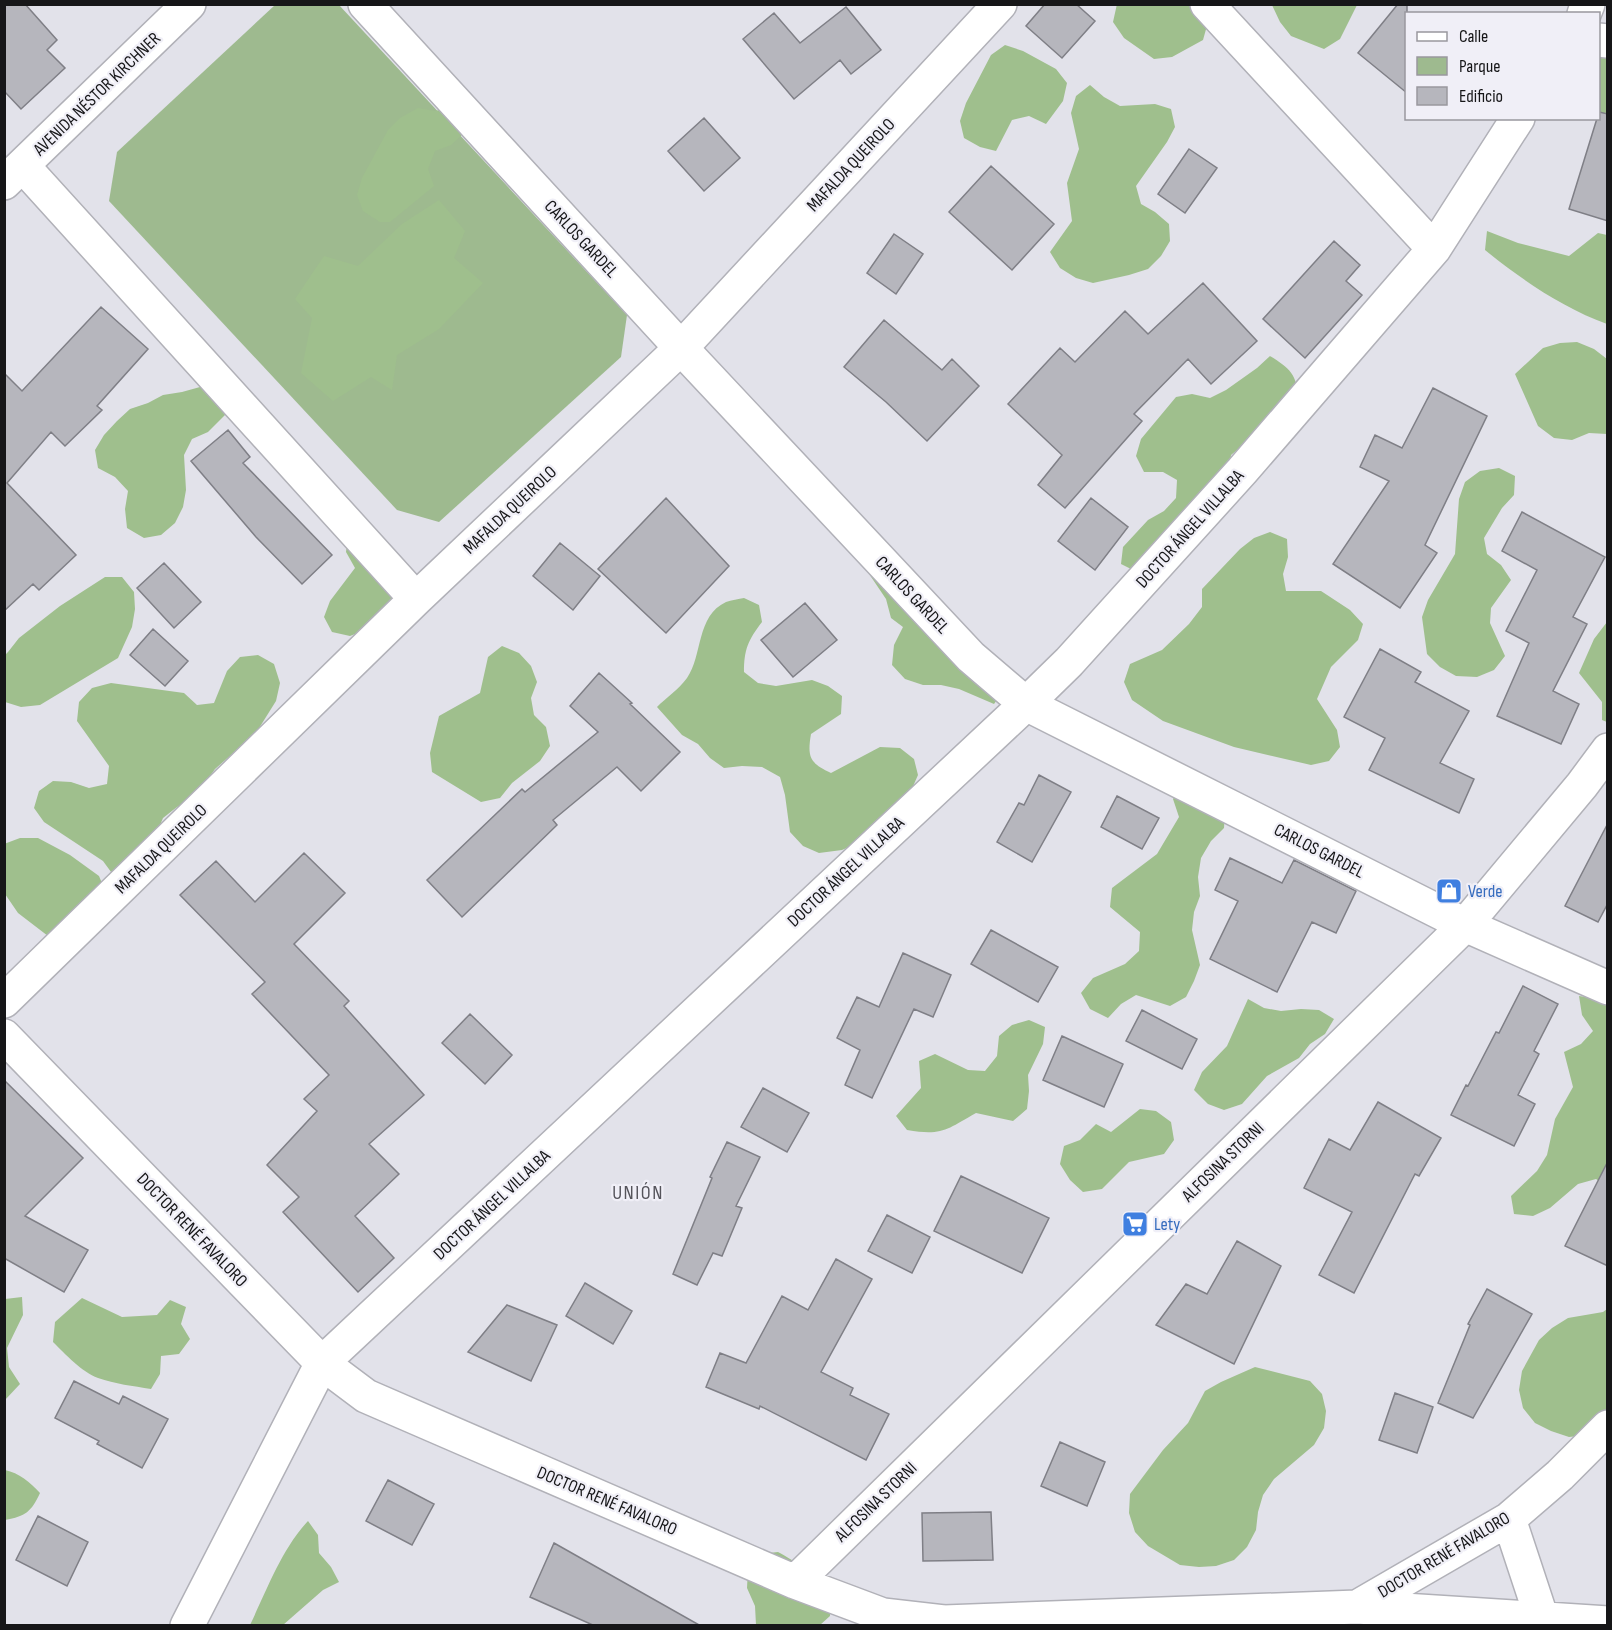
<svg xmlns="http://www.w3.org/2000/svg" width="1612" height="1630" font-family="'Sofia Sans Condensed',sans-serif">
<rect width="100%" height="100%" fill="#e2e2ea"/>
<path fill="#9eba8f" d="M275,5H339L627,315L621,357L439,522L397,510L109,201L117,152Z"/>
<path fill="#9fbf8d" d="M1117,4L1197,5L1208,22L1203,40L1172,57L1154,59L1124,38L1113,22Z
M1272,5H1357L1340,39L1324,49L1291,36L1280,22Z
M1005,45L1023,51L1056,69L1067,83L1063,101L1046,124L1029,116L1012,120L996,151L980,147L964,138L960,121L966,103L991,55Z
M1607,54V133L1599,114L1598,61L1601,56Z
M1090,85L1104,97L1120,106L1155,104L1171,109L1175,127L1167,142L1136,186L1141,204L1155,212L1169,224L1170,241L1161,256L1148,269L1129,275L1093,283L1076,278L1060,268L1050,252L1072,221L1067,183L1079,149L1071,113L1076,96Z
M453,107L464,133L451,145L435,151L428,169L434,186L390,222H380L363,211L357,195L362,178L388,130L400,118L418,108L435,111Z
M439,200L465,231L454,258L483,283L439,329L397,355L392,390L371,377L333,401L301,373L312,318L295,299L324,256L358,266L402,224Z
M1487,231L1518,243L1569,256L1598,233L1607,235V324C1563,308 1522,280 1485,250Z
M1577,342L1594,349L1607,359V434L1589,433L1572,440L1554,438L1538,426L1515,374L1543,348L1560,343Z
M1270,356C1291,369 1296,374 1299,399L1231,455L1229,475L1137,572L1121,564L1123,547L1148,520L1164,511L1176,498L1177,480L1163,472H1144L1136,456L1141,439L1176,397L1192,394L1210,398L1226,390L1257,368Z
M218,382L234,406L208,432L192,439L184,455L186,490L183,507L175,523L161,535L144,538L127,528L125,509L128,491L115,477L98,468L95,450L104,435L117,421L130,409L148,403L163,395L182,392Z
M1499,468L1515,476L1514,495L1502,508L1484,538L1487,554L1501,565L1511,580L1491,608L1490,623L1505,656L1494,670L1477,677L1456,676L1440,667L1427,654L1422,617L1428,600L1455,554L1459,499L1465,482L1480,471Z
M1270,532L1287,539L1288,557L1283,574L1286,591H1321L1350,610L1363,624L1358,640L1331,667L1317,699L1337,730L1340,747L1329,761L1311,765L1234,747L1163,721L1132,700L1124,682L1130,664L1162,650L1189,624L1202,607V589L1240,549L1254,538Z
M348,536L402,590L385,622L350,636L332,632L324,617L330,601L355,568L346,552Z
M855,553L1004,690L994,704L959,689L941,685H923L905,679L892,665L894,645L903,627L891,618L886,599Z
M105,577H122L134,592L135,609L132,627L118,658L40,705L21,707L5,702V655L8,652L19,638L60,606Z
M744,598L759,605L762,622C748,640 744,650 744,672L758,683L776,686L812,680L828,686L842,696L841,714L811,734C807,758 810,763 831,773L880,747L900,748L914,759L918,775L903,809L860,842L842,850L819,853L803,846L790,832L785,795L780,777L762,767L742,766L724,768L710,758L698,744L682,735L657,707C666,698 679,689 687,678C703,655 696,616 726,602C731,600 739,599 744,598Z
M1607,622V722L1602,720V702L1579,673L1594,639Z
M502,646L519,653L531,666L537,682L531,698L534,715L546,727L550,746L540,761L512,783L500,798L481,802L432,772L430,753L439,716L480,693L488,657Z
M258,655L274,664L280,683L276,701L256,733L215,769L194,799L177,807L163,818L149,851L114,876L103,861L44,822L34,808L39,791L53,781L71,782L89,788L107,784L109,766L77,721L79,702L92,688L111,683L184,693L197,705L214,703L227,671L240,657Z
M1182,783L1225,812L1224,828L1211,841L1201,858L1198,877L1200,896L1194,912L1192,930L1200,965L1194,981L1186,997L1170,1006L1136,995L1121,1004L1108,1018L1090,1009L1081,993L1093,978L1125,964L1139,951L1140,932L1110,907L1112,888L1157,854L1179,817L1173,799Z
M20,838H38L70,855L99,876L106,893L48,936L18,913L5,894L4,844Z
M1579,996L1607,1000V1186L1596,1179L1578,1184L1550,1208L1533,1216L1514,1214L1511,1196L1537,1171L1547,1155L1555,1119L1573,1087L1564,1052L1581,1044L1593,1031L1582,1015Z
M1248,999L1264,1008L1281,1011L1301,1009L1319,1010L1334,1019L1325,1034L1310,1044L1299,1058L1267,1076L1242,1104L1224,1110L1208,1104L1194,1090L1202,1072L1227,1046Z
M1029,1020L1045,1027L1043,1044L1028,1075L1029,1091L1027,1109L1013,1121L976,1113C946,1130 942,1136 907,1130L896,1116L921,1088L919,1061L935,1054L968,1070L985,1071L997,1056L999,1036L1012,1025Z
M1140,1109L1156,1111L1171,1122L1174,1140L1164,1154L1129,1162L1102,1189L1083,1192L1070,1180L1060,1164L1064,1146L1080,1140L1096,1124L1111,1132Z
M22,1297L23,1315L7,1348L9,1367L20,1384L5,1400V1299Z
M82,1298L122,1317L157,1315L170,1300L186,1307L181,1324L190,1339L179,1354L161,1356L160,1374L151,1389C133,1386 115,1384 98,1378C82,1372 65,1354 53,1342L55,1322Z
M1607,1309V1421L1587,1435L1569,1437L1551,1431L1535,1423L1523,1408L1519,1390L1522,1371L1539,1340L1552,1328L1568,1318L1603,1312Z
M1255,1367L1310,1381L1322,1394L1326,1411L1324,1428L1314,1445L1274,1479L1263,1495L1258,1512L1256,1530L1247,1547L1234,1560L1216,1566L1199,1567L1180,1565L1148,1546L1135,1532L1129,1513L1130,1494L1163,1450L1188,1423L1205,1391L1221,1382Z
M5,1470C19,1473 30,1482 40,1493C31,1512 26,1516 5,1520Z
M308,1521L318,1535L319,1553L331,1567L339,1582L323,1590L283,1625H250C267,1590 281,1550 308,1521Z
M778,1552C795,1561 822,1579 830,1596C832,1602 830,1610 830,1616L820,1625H756L755,1606L747,1588L748,1569L760,1554Z"/>
<path fill="#b6b6bd" stroke="#7f7f86" stroke-width="1.5" d="M4,4H25L57,40L47,50L65,68L21,109L4,91Z
M1045,4H1076L1095,21L1062,58L1026,26Z
M1398,4H1407V93L1358,53Z
M846,7L881,50L851,74L840,60L794,99L743,39L774,13L800,43Z
M1599,112L1608,114V221L1569,209Z
M704,118L740,158L704,191L668,151Z
M1189,149L1217,168L1185,213L1158,194Z
M991,166L1054,224L1012,270L949,212Z
M894,234L923,254L896,294L867,273Z
M1334,241L1360,265L1346,281L1362,295L1305,358L1263,319Z
M1203,283L1257,341L1211,384L1188,359L1134,414L1142,421L1065,508L1038,485L1062,455L1008,404L1060,348L1075,362L1125,311L1148,334Z
M101,307L148,349L97,406L102,410L65,446L51,432L7,483L76,555L39,590L33,584L4,611V373L22,391Z
M884,320L942,370L952,359L979,386L927,441L886,402L844,367Z
M1433,388L1487,416L1425,545L1437,553L1400,608L1333,564L1389,481L1360,467L1375,435L1402,448Z
M228,430L250,457L243,463L332,555L302,584L256,537L191,461Z
M666,498L729,566L666,633L598,569Z
M1091,498L1128,527L1095,570L1058,541Z
M1522,512L1605,557L1573,617L1587,624L1553,691L1579,704L1561,744L1497,716L1529,643L1506,631L1537,570L1502,551Z
M560,543L600,576L573,610L533,576Z
M164,563L201,602L174,628L137,588Z
M805,603L837,640L793,677L761,640Z
M153,629L188,661L165,686L130,655Z
M1380,649L1421,672L1415,682L1469,711L1440,763L1474,779L1459,813L1369,770L1385,738L1344,717Z
M599,673L632,703L630,704L680,752L641,791L617,767L553,820L557,825L462,917L427,880L522,789L525,792L598,732L570,706Z
M1039,775L1071,792L1032,862L997,842L1019,803L1024,805Z
M1117,796L1159,818L1142,849L1101,827Z
M1608,823V903L1598,922L1565,906Z
M304,853L345,893L294,944L349,1001L344,1006L424,1095L369,1144L399,1174L355,1216L394,1258L358,1292L283,1212L299,1197L267,1165L317,1111L304,1099L329,1075L252,994L265,982L180,895L216,861L255,902Z
M1230,858L1282,883L1294,860L1356,891L1336,933L1312,922L1277,992L1210,959L1238,901L1215,890Z
M991,930L1058,967L1038,1002L971,964Z
M903,953L951,975L933,1017L914,1009L872,1098L845,1085L860,1050L837,1038L857,997L879,1007Z
M1523,986L1558,1004L1534,1051L1539,1054L1518,1095L1535,1104L1514,1146L1451,1115L1466,1085L1468,1086L1496,1032L1499,1033Z
M1142,1010L1197,1039L1182,1069L1126,1041Z
M470,1014L512,1055L485,1084L442,1043Z
M1062,1036L1123,1064L1104,1107L1043,1080Z
M4,1080L83,1158L25,1216L88,1250L64,1292L4,1258Z
M763,1088L809,1113L787,1152L741,1127Z
M1378,1102L1441,1138L1419,1176L1415,1174L1354,1293L1319,1275L1352,1212L1304,1188L1329,1139L1350,1150Z
M727,1142L760,1157L736,1206L742,1208L722,1256L713,1253L697,1285L673,1274L712,1178L710,1177Z
M1608,1161V1266L1565,1246Z
M961,1176L1049,1218L1022,1273L934,1231Z
M887,1215L930,1237L912,1273L868,1251Z
M1237,1241L1281,1266L1234,1364L1156,1325L1186,1284L1207,1294Z
M836,1259L872,1279L821,1372L853,1388L850,1395L889,1414L866,1460L760,1406L759,1409L706,1387L720,1353L746,1363L782,1296L808,1310Z
M585,1283L632,1311L613,1344L566,1316Z
M1487,1289L1532,1314L1473,1418L1438,1403L1470,1325L1468,1324Z
M507,1305L557,1325L531,1381L468,1352Z
M74,1381L119,1404L123,1396L168,1419L142,1468L97,1444L99,1441L55,1418Z
M1395,1393L1433,1407L1417,1453L1379,1440Z
M1060,1442L1105,1462L1087,1506L1041,1486Z
M388,1480L434,1504L412,1545L366,1521Z
M991,1512L993,1560L923,1561L922,1513Z
M38,1516L88,1542L67,1586L16,1560Z
M554,1543L701,1626H595L530,1597Z"/>
<g fill="none" stroke-linecap="round" stroke-linejoin="round">
<defs>
<path id="minor" d="M365,4L681,348L971,657L1026,704L1465,925L1608,988
M1207,4L1434,249
M1584,14L1588,4
M1598,40L1608,41
M23,166L416,599
M4,1001L416,599L681,348L1000,4
M4,1036L322,1363L366,1396L795,1582L883,1615L944,1622L1357,1607L1608,1623
M1509,1519L1542,1619
M795,1582L1465,925L1582,785L1608,750
M1357,1607L1509,1519L1560,1475L1608,1427
M187,1626L322,1363L1026,704L1069,662L1242,471L1434,249L1518,118"/>
<path id="secondary" d="M4,183L189,4"/>
</defs>
<use href="#minor" stroke="#b1b1b8" stroke-width="36"/>
<use href="#secondary" stroke="#b1b1b8" stroke-width="36"/>
<use href="#minor" stroke="#fff" stroke-width="33"/>
<use href="#secondary" stroke="#fff" stroke-width="33"/>
</g>
<defs>
<symbol id="shop-square" viewBox="-11 -11 22 22"><rect x="-9" y="-9" width="18" height="18" rx="4" fill="#3f7fe0" stroke="#f0eff7"/><path d="M-5-2.5h2.3a2.7 3.5 0 0 1 5.4 0H5L5.5 6h-11ZM-1.5-2.5h3a1.5 2.3 0 0 0-3 0Z" fill="#fff"/></symbol>
<symbol id="supermarket-square" viewBox="-11 -11 22 22"><rect x="-9" y="-9" width="18" height="18" rx="4" fill="#3f7fe0" stroke="#f0eff7"/><path d="M-6-5.5h2.5l.6 2H6L4.5 2H-2.5L-4.4-4H-6ZM-1.5 3.2a1.3 1.3 0 1 0 .1 0ZM3 3.2a1.3 1.3 0 1 0 .1 0Z" fill="#fff"/></symbol>
</defs>
<g fill-rule="evenodd">
<use href="#shop-square" x="1434" y="876" width="30" height="30"/>
<use href="#supermarket-square" x="1120" y="1209" width="30" height="30"/>
</g>
<g text-anchor="middle" dominant-baseline="central" stroke-width="4.5" stroke-linejoin="round" paint-order="stroke">
<g font-size="18" fill="#161618" stroke="#f0eff7">
<text transform="translate(97 94) rotate(-44)">AVENIDA NÉSTOR KIRCHNER</text>
<text transform="translate(851 165) rotate(-47)">MAFALDA QUEIROLO</text>
<text transform="translate(581 239) rotate(47)">CARLOS GARDEL</text>
<text transform="translate(510 510) rotate(-43)">MAFALDA QUEIROLO</text>
<text transform="translate(1190 529) rotate(-48)">DOCTOR ÁNGEL VILLALBA</text>
<text transform="translate(912 595) rotate(47)">CARLOS GARDEL</text>
<text transform="translate(161 849) rotate(-44)">MAFALDA QUEIROLO</text>
<text transform="translate(1319 851) rotate(27)">CARLOS GARDEL</text>
<text transform="translate(846 872) rotate(-43)">DOCTOR ÁNGEL VILLALBA</text>
<text transform="translate(1223 1162) rotate(-44)">ALFOSINA STORNI</text>
<text transform="translate(492 1205) rotate(-43)">DOCTOR ÁNGEL VILLALBA</text>
<text transform="translate(192 1230) rotate(46)">DOCTOR RENÉ FAVALORO</text>
<text transform="translate(607 1501) rotate(23)">DOCTOR RENÉ FAVALORO</text>
<text transform="translate(876 1502) rotate(-44)">ALFOSINA STORNI</text>
<text transform="translate(1444 1555) rotate(-31)">DOCTOR RENÉ FAVALORO</text>
</g>
<g font-size="18" fill="#366cbe" stroke="#f0eff7" text-anchor="start">
<text x="1468" y="891">Verde</text>
<text x="1154" y="1224">Lety</text>
</g>
<g font-size="20" letter-spacing="1.5" fill="#55545b" stroke="#f0eff7">
<text x="638" y="1193">UNIÓN</text>
</g>
</g>
<rect width="1612" height="1630" fill="none" stroke="#161618" stroke-width="12"/>
<rect x="1405" y="12" width="195" height="108" fill="#f0eff7" stroke="#99989e" stroke-width="1.5"/>
<rect x="1417" y="32" width="30" height="9" fill="#ffffff" stroke="#99989e" stroke-width="1.5"/>
<text x="1459" y="42" font-size="18" fill="#161618">Calle</text>
<rect x="1417" y="57" width="30" height="18" fill="#9eba8f" stroke="#99989e" stroke-width="1.5"/>
<text x="1459" y="72" font-size="18" fill="#161618">Parque</text>
<rect x="1417" y="87" width="30" height="18" fill="#b6b6bd" stroke="#99989e" stroke-width="1.5"/>
<text x="1459" y="102" font-size="18" fill="#161618">Edificio</text>
</svg>
